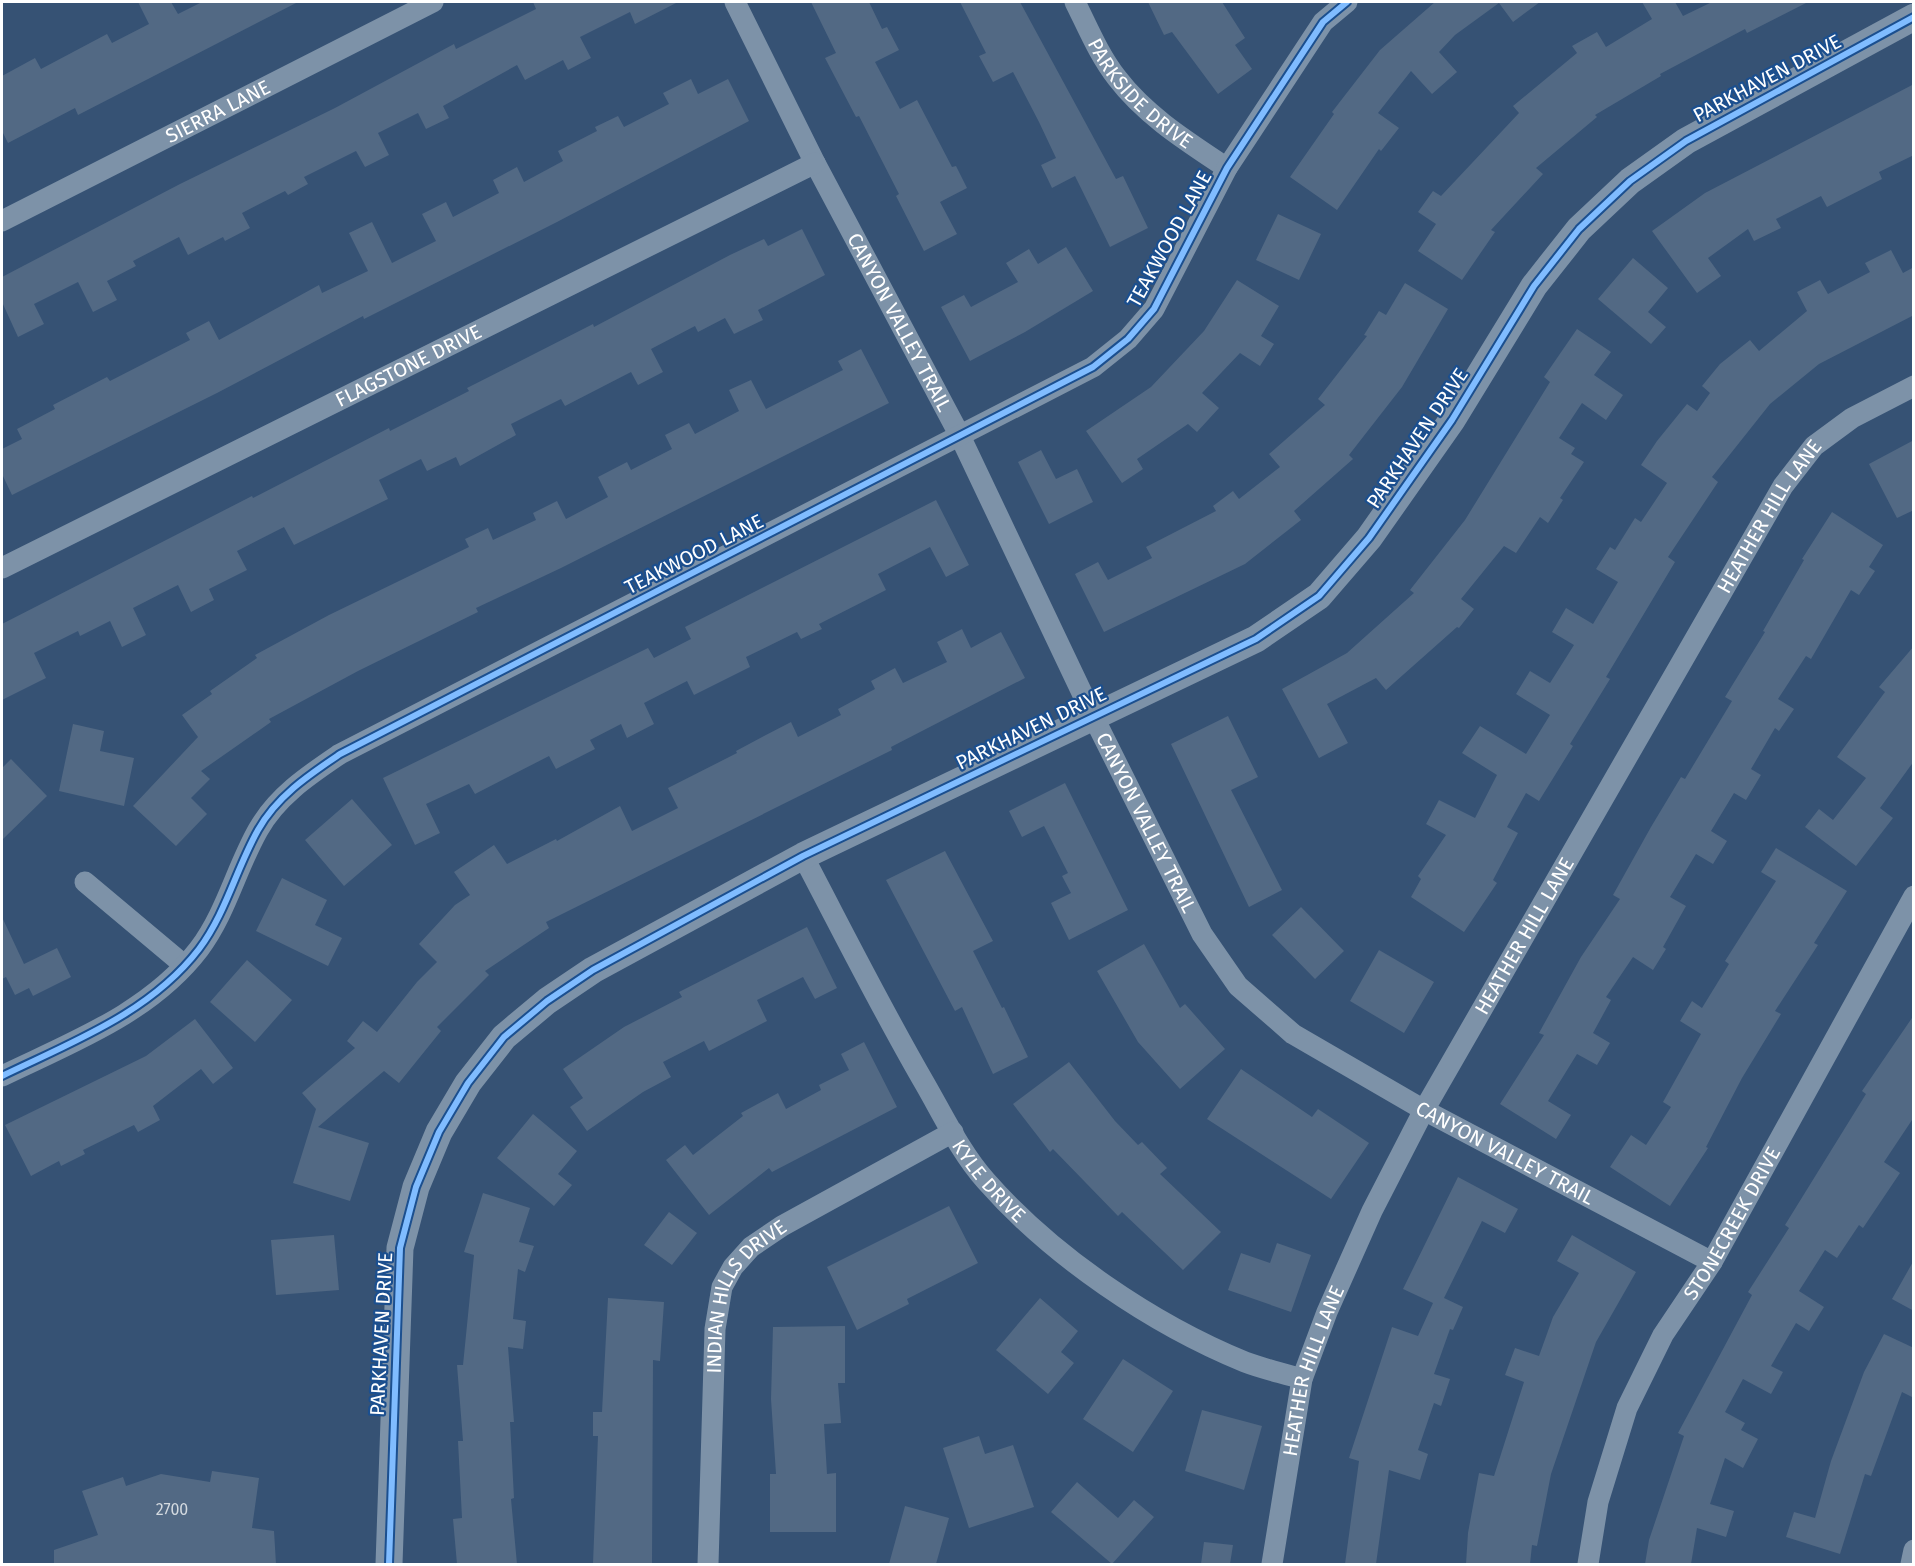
<svg xmlns="http://www.w3.org/2000/svg" width="1915" height="1566" font-family="'Fira Sans',sans-serif">
<rect width="100%" height="100%" fill="#365274"/>
<path fill="#526984" d="M138,2H171L178,14L202,2H298L78,115L75,108L8,143L2,131V76L35,58L41,69L107,34L112,43L149,24Z
M533,2H678L635,24L630,12L580,37L591,58L568,70L563,60L525,80L517,65L443,106L449,118L426,129L418,113L378,133L389,155L365,167L356,151L304,177L308,184L288,195L285,191L242,213L250,228L225,241L223,237L188,255L179,237L133,261L136,266L107,281L117,300L93,312L78,282L34,304L44,324L18,337L2,302V277L180,184L335,108L454,44L456,49L536,9Z
M811,2H869L882,29L887,27L899,50L875,62L900,109L917,100L952,167L956,166L967,188L940,202L957,234L924,251L896,196L899,194L859,116L856,117L825,58L836,53Z
M960,2H1020L1116,179L1123,176L1148,228L1110,247L1075,176L1052,188L1041,165L1056,158L1039,122L1013,72L993,82L979,56L986,53Z
M1148,2H1222L1245,38L1235,45L1252,69L1218,94L1172,32L1164,35Z
M1435,2H1540L1513,22L1499,3L1455,35L1439,52L1457,72L1432,94L1411,71L1378,113L1399,128L1381,151L1379,149L1337,210L1290,177L1334,114L1332,112L1380,50Z
M1642,2H1675L1683,16L1712,2H1808L1747,33L1745,29L1660,74L1661,76L1595,115L1597,117L1536,168L1543,174L1491,230L1495,232L1462,280L1418,251L1436,224L1418,212L1433,191L1441,196L1519,113L1513,106L1577,53L1572,46L1597,32L1606,47L1652,19Z
M691,79L698,94L728,79L749,121L557,222L364,319L363,316L217,393L12,495L2,474V449L22,439L17,429L55,409L53,405L107,377L110,381L190,340L186,333L209,321L219,340L319,285L322,293L368,271L349,233L372,222L392,263L436,241L422,214L446,202L453,217L499,193L493,180L517,167L524,182L563,161L558,151L597,131L595,127L618,116L624,127L669,104L663,93Z
M1914,84V155L1879,172L1882,179L1827,207L1821,196L1776,219L1781,228L1754,241L1748,229L1708,258L1721,276L1697,293L1652,231L1705,193Z
M1278,214L1321,234L1299,280L1256,260Z
M802,229L825,275L758,310L763,320L734,334L725,318L698,332L695,326L651,349L663,372L638,385L631,372L565,406L561,399L511,424L516,435L460,466L456,457L427,471L421,459L379,480L388,499L294,545L284,527L237,551L247,570L209,589L214,600L191,612L178,585L133,608L146,635L122,647L110,621L80,636L78,631L34,653L46,678L2,700V624L252,496L253,498L389,428L390,431L469,391L467,388L593,324L594,327L730,255L764,239L768,246Z
M1066,247L1093,291L1025,332L970,361L941,307L964,295L971,307L1018,282L1006,263L1029,249L1038,264Z
M1891,250L1903,273L1914,267V315L1819,364L1770,404L1712,477L1718,482L1668,557L1675,562L1606,677L1610,679L1570,744L1573,746L1539,801L1526,793L1507,827L1518,833L1493,880L1497,883L1464,932L1411,897L1421,879L1418,876L1446,835L1426,824L1439,800L1475,818L1497,775L1462,753L1480,726L1526,754L1550,715L1516,694L1530,671L1550,683L1574,645L1552,632L1566,608L1593,624L1618,582L1596,569L1610,547L1615,550L1635,518L1641,522L1667,483L1641,465L1657,441L1687,404L1697,411L1710,393L1702,386L1720,364L1750,340L1759,351L1807,311L1797,292L1820,280L1828,294L1870,272L1865,263Z
M1633,258L1668,288L1648,312L1666,327L1651,344L1598,299Z
M1237,280L1279,306L1261,336L1274,344L1260,366L1240,353L1202,393L1219,408L1197,432L1188,424L1137,459L1143,469L1122,483L1086,431L1151,387L1204,331Z
M1405,283L1448,309L1402,387L1349,455L1353,459L1294,511L1301,520L1245,564L1104,632L1075,574L1098,562L1108,580L1152,558L1146,547L1216,511L1213,506L1233,491L1239,499L1280,467L1269,454L1325,405L1318,399L1367,336L1364,335L1379,311L1386,315Z
M1577,329L1611,352L1594,375L1623,395L1606,420L1582,403L1559,438L1575,448L1571,454L1584,462L1560,498L1563,500L1548,523L1540,517L1516,553L1504,546L1461,599L1474,609L1459,628L1457,627L1386,690L1376,678L1327,704L1348,743L1319,758L1282,689L1347,653L1414,593L1410,590L1465,520L1550,382L1544,377Z
M861,349L889,403L561,568L476,608L478,612L358,671L269,719L271,722L201,771L210,779L191,798L207,814L176,846L133,806L198,737L182,715L212,694L210,691L257,658L255,655L329,615L469,547L465,539L488,528L493,540L536,520L533,513L557,501L566,519L608,497L598,477L627,462L631,470L672,449L665,435L689,423L695,434L739,411L729,390L751,380L766,409L843,370L838,361Z
M1914,440V510L1897,518L1869,464Z
M1041,450L1056,479L1077,469L1093,502L1049,524L1018,462Z
M936,500L969,565L946,577L930,547L878,574L886,590L819,624L822,629L801,639L797,632L746,657L750,667L694,695L687,681L644,703L654,724L627,738L621,724L590,740L595,749L556,769L549,756L475,794L469,784L426,804L440,833L415,845L383,778L648,648L654,658L691,639L685,627Z
M1832,512L1883,545L1869,567L1875,571L1859,595L1851,590L1811,659L1806,656L1778,699L1794,709L1779,731L1775,728L1751,769L1761,775L1746,800L1734,793L1711,831L1727,841L1713,864L1696,854L1670,897L1686,906L1663,947L1666,949L1653,970L1633,957L1606,997L1611,1000L1593,1033L1610,1043L1597,1065L1577,1054L1548,1101L1571,1115L1556,1139L1500,1104L1544,1035L1539,1033L1581,957L1620,899L1613,895L1651,827L1681,777L1685,779L1732,701L1725,697L1765,632L1763,631L1804,560L1802,559Z
M962,629L971,648L1001,632L1025,678L891,747L892,750L546,922L549,928L485,971L489,975L437,1027L441,1031L399,1083L384,1071L318,1127L369,1143L350,1201L293,1183L316,1109L302,1093L355,1048L347,1041L363,1021L377,1032L417,982L437,962L419,944L455,905L470,895L454,872L494,845L507,864L556,839L557,841L620,806L632,831L678,808L668,788L737,753L736,751L764,736L791,722L798,737L841,715L838,709L875,689L871,681L895,668L903,683L947,662L937,642Z
M1914,646V761L1880,808L1893,818L1856,866L1805,827L1819,809L1833,820L1866,778L1837,757L1885,692L1879,687Z
M1228,716L1258,777L1231,790L1282,890L1249,907L1171,744Z
M73,724L104,731L100,751L134,758L124,806L59,791Z
M11,759L47,796L2,840V768Z
M1065,783L1128,910L1069,940L1051,903L1071,893L1062,876L1068,873L1044,826L1022,837L1009,811Z
M352,799L392,845L344,886L305,840Z
M1776,848L1847,891L1814,943L1818,945L1775,1011L1781,1014L1742,1078L1706,1147L1708,1148L1670,1206L1610,1167L1631,1135L1646,1145L1671,1107L1663,1102L1701,1034L1680,1021L1692,1001L1702,1008L1729,964L1725,961L1776,881L1761,872Z
M945,851L993,941L973,951L1002,1008L1004,1007L1028,1057L993,1074L962,1007L955,1011L886,880Z
M282,878L327,900L315,925L342,938L328,966L256,931Z
M1301,907L1344,951L1315,979L1272,935Z
M2,917L24,964L57,948L71,977L33,996L29,988L15,995L6,977L2,979Z
M807,927L837,988L815,999L803,977L757,1000L767,1021L709,1051L704,1041L663,1062L671,1077L643,1092L587,1131L570,1107L583,1098L563,1069L624,1027L682,997L679,992Z
M1144,944L1180,1008L1185,1004L1225,1049L1180,1089L1138,1042L1097,971Z
M1379,950L1434,982L1404,1033L1350,1001Z
M247,960L292,1000L255,1042L210,1002Z
M1914,1015V1117L1884,1162L1900,1173L1863,1228L1859,1225L1837,1258L1825,1250L1799,1291L1824,1307L1809,1331L1796,1323L1771,1366L1783,1372L1771,1394L1743,1379L1725,1412L1745,1423L1741,1430L1758,1439L1743,1468L1725,1458L1710,1504L1734,1511L1726,1537L1697,1528L1691,1564H1645L1649,1540L1684,1436L1678,1433L1752,1295L1748,1292L1789,1228L1785,1225L1866,1094L1862,1091Z
M195,1019L233,1068L213,1084L201,1069L153,1106L160,1120L138,1132L134,1125L83,1150L85,1154L61,1166L59,1161L31,1176L5,1125L146,1056Z
M864,1042L897,1107L772,1172L769,1168L709,1215L666,1160L685,1145L693,1155L743,1116L741,1113L778,1093L786,1109L821,1090L819,1085L849,1070L841,1054Z
M1069,1062L1115,1121L1138,1145L1142,1142L1167,1168L1160,1174L1221,1232L1183,1270L1122,1212L1118,1216L1053,1149L1050,1152L1013,1104Z
M1241,1069L1312,1117L1318,1109L1369,1143L1331,1199L1207,1119Z
M533,1114L577,1151L558,1174L572,1185L554,1206L497,1158Z
M1458,1177L1518,1209L1505,1233L1482,1221L1444,1298L1463,1307L1453,1330L1450,1329L1434,1374L1450,1379L1441,1406L1434,1403L1418,1450L1428,1454L1420,1480L1389,1470L1376,1564H1345L1359,1461L1349,1458L1392,1327L1418,1336L1433,1303L1403,1289Z
M483,1193L530,1208L519,1242L534,1246L525,1272L518,1269L513,1319L526,1321L523,1349L508,1347L514,1422H510L514,1498L511,1499L517,1564H457L453,1519L462,1518L458,1441H463L457,1365H463L474,1255L464,1252Z
M949,1206L978,1263L907,1299L909,1304L857,1330L827,1267Z
M669,1212L697,1233L672,1265L644,1245Z
M334,1235L339,1290L276,1295L271,1240Z
M1572,1235L1636,1272L1596,1342L1551,1474L1537,1546L1532,1545L1530,1564H1466L1468,1533L1479,1473L1494,1476L1524,1382L1505,1375L1515,1348L1539,1356L1553,1317L1579,1273L1557,1261Z
M1277,1243L1311,1255L1291,1312L1228,1290L1241,1253L1270,1263Z
M1914,1260V1311L1892,1299Z
M608,1298L664,1302L660,1361L653,1360L652,1564H593L598,1436H593V1412H602Z
M1040,1298L1078,1331L1061,1352L1074,1363L1048,1394L996,1350Z
M845,1326V1383H838L841,1423L824,1424L827,1474L836,1473V1532H770V1474H776L771,1399L773,1327Z
M1884,1334L1914,1348V1398L1902,1392L1871,1476L1865,1474L1840,1554L1786,1537L1794,1512L1815,1518L1831,1461L1864,1372Z
M1123,1359L1173,1391L1133,1452L1083,1419Z
M1202,1410L1262,1426L1244,1490L1185,1471Z
M979,1436L985,1454L1013,1445L1034,1507L969,1528L943,1448Z
M212,1471L259,1478L252,1528L274,1531L276,1564H54V1550L98,1535L82,1491L123,1477L126,1486L161,1474L210,1482Z
M1077,1482L1118,1518L1134,1500L1154,1517L1112,1564L1051,1512Z
M905,1506L949,1518L936,1564H889Z
M1204,1542L1233,1545L1230,1564H1201Z"/>
<g fill="none" stroke-linecap="round" stroke-linejoin="round">
<g stroke="#7d92a8" stroke-width="21">
<path id="s1" d="M735,2L815,163L960,436L1093,716L1202,934L1238,986L1293,1034L1424,1110L1712,1262"/>
<path id="s2" d="M1075,2C1088,28 1099,55 1117,78C1146,116 1188,142 1227,168"/>
<path id="s3" d="M2,221L433,2"/>
<path id="s4" d="M2,568L815,163"/>
<path id="s5" d="M803,856C843,932 882,1010 925,1084C944,1117 961,1153 986,1181C1052,1256 1152,1324 1245,1362C1263,1369 1283,1373 1302,1379"/>
<path d="M85,882L184,965"/>
<path d="M2,1076C72,1042 150,1013 199,949C226,913 236,869 258,830C277,796 309,775 340,754L1093,367L1128,339L1154,309L1227,168L1323,22L1347,2"/>
<path id="s6" d="M708,1564L715,1329L722,1287L733,1267L751,1247L782,1226L953,1132"/>
<path id="s7" d="M1272,1564L1302,1379L1327,1312L1372,1211L1424,1110L1783,486L1814,446L1852,418L1914,386"/>
<path id="s8" d="M1588,1564L1598,1502L1627,1408L1663,1335L1712,1262L1914,896"/>
<path d="M1911,1564L1914,1550"/>
</g>
<path stroke="#7d92a8" stroke-width="27" d="M389,1564L400,1248L416,1187L439,1132L468,1083L504,1037L547,1001L593,970L803,856L1256,639L1319,596L1369,538L1452,420L1534,286L1579,229L1630,181L1686,141L1914,17"/>
<defs>
<path id="cycleway" d="M2,1076C72,1042 150,1013 199,949C226,913 236,869 258,830C277,796 309,775 340,754L1093,367L1128,339L1154,309L1227,168L1323,22L1347,2
M389,1564L400,1248L416,1187L439,1132L468,1083L504,1037L547,1001L593,970L803,856L1256,639L1319,596L1369,538L1452,420L1534,286L1579,229L1630,181L1686,141L1914,17"/>
</defs>
<use href="#cycleway" stroke="#1b4f8f" stroke-width="10"/>
<use href="#cycleway" stroke="#80bcff" stroke-width="6"/>
</g>
<g text-anchor="middle" dominant-baseline="central" stroke-width="4.5" stroke-linejoin="round" paint-order="stroke">
<g font-size="16" fill="#d4dae0">
<text x="172" y="1509">2700</text>
</g>
<g font-size="20" fill="#fff" stroke="#1b4f8f">
<text transform="translate(1767 78) rotate(-28)">PARKHAVEN DRIVE</text>
<text stroke="none"><textPath href="#s2" startOffset="114">PARKSIDE DRIVE</textPath></text>
<text stroke="none"><textPath href="#s3" startOffset="242">SIERRA LANE</textPath></text>
<text transform="translate(1169 239) rotate(-61)">TEAKWOOD LANE</text>
<text stroke="none"><textPath href="#s1" startOffset="360">CANYON VALLEY TRAIL</textPath></text>
<text stroke="none"><textPath href="#s4" startOffset="454">FLAGSTONE DRIVE</textPath></text>
<text transform="translate(1417 438) rotate(-56)">PARKHAVEN DRIVE</text>
<text stroke="none"><textPath href="#s7" startOffset="1170">HEATHER HILL LANE</textPath></text>
<text transform="translate(694 554) rotate(-27)">TEAKWOOD LANE</text>
<text transform="translate(1031 728) rotate(-26)">PARKHAVEN DRIVE</text>
<text stroke="none"><textPath href="#s1" startOffset="918">CANYON VALLEY TRAIL</textPath></text>
<text stroke="none"><textPath href="#s7" startOffset="684">HEATHER HILL LANE</textPath></text>
<text stroke="none"><textPath href="#s1" startOffset="1422">CANYON VALLEY TRAIL</textPath></text>
<text stroke="none"><textPath href="#s5" startOffset="375">KYLE DRIVE</textPath></text>
<text stroke="none"><textPath href="#s8" startOffset="374">STONECREEK DRIVE</textPath></text>
<text stroke="none"><textPath href="#s6" startOffset="279">INDIAN HILLS DRIVE</textPath></text>
<text transform="translate(381 1334) rotate(-87)">PARKHAVEN DRIVE</text>
<text stroke="none"><textPath href="#s7" startOffset="198">HEATHER HILL LANE</textPath></text>
</g>
</g>
<rect width="1915" height="1566" fill="none" stroke="#ffffff" stroke-width="6"/>
</svg>
